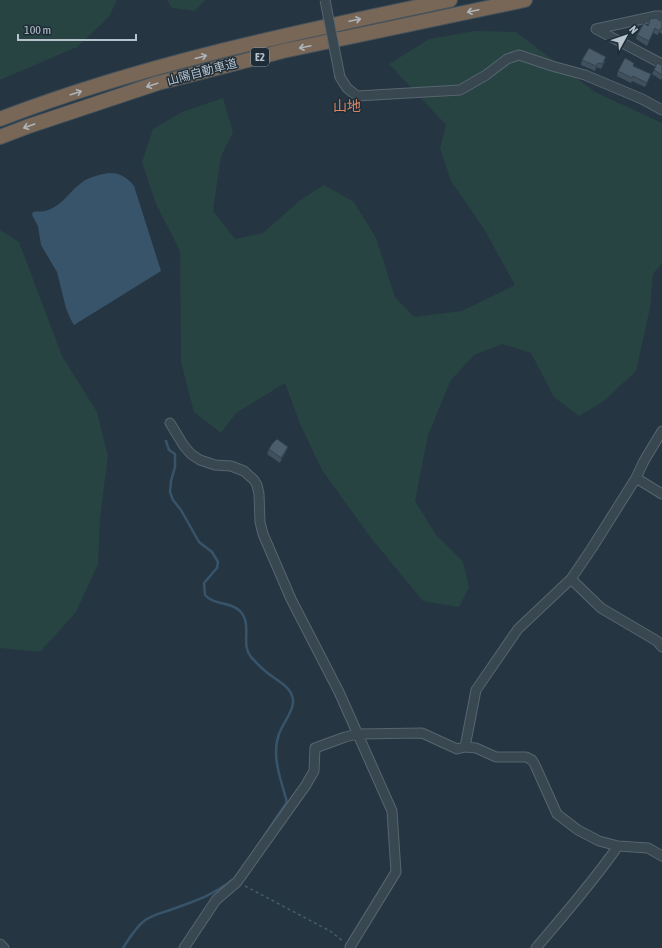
<svg xmlns="http://www.w3.org/2000/svg" width="662" height="948" font-family="'Asap Condensed','Noto Sans JP',sans-serif">
<rect width="100%" height="100%" fill="#253642"/>
<path fill="#274342" d="M0,0H117L109,17L77,47L0,80Z
M167,0H205L195,11L172,8Z
M475,31L516,32L595,92L662,123V263L653,274L650,308L636,371L604,401L579,416L554,397L531,353L502,344L474,355L451,380L428,435L415,501L436,535L463,562L469,587L459,607L423,601L371,538L322,470L300,424L285,383L236,413L221,433L194,412L181,362L180,251L156,204L142,162L153,129L182,112L223,98L233,132L221,156L213,211L235,239L263,233L299,201L324,185L354,202L376,238L395,297L414,317L462,311L515,285L484,229L451,181L440,148L446,125L389,64L429,39Z
M0,230L19,242L62,356L97,412L108,456L100,518L98,564L76,612L40,652L0,648Z"/>
<path fill="#38546a" d="M109,173C120,173 127,177 134,186L161,271L74,325L70,318L66,308L57,272L41,245L38,226L32,215L33,212C37,211 41,212 45,211C61,207 68,193 80,184C88,177 98,175 109,173Z"/>
<g fill="none" stroke-linecap="round" stroke-linejoin="round">
<path stroke="#38546a" stroke-width="2.5" d="M166,441L169,450L175,454V467L171,481L170,492L173,500L181,510L199,542L212,552L218,562L217,568L204,583L205,595C215,606 230,601 240,611C253,625 240,644 251,657C257,663 262,669 269,674C279,682 294,688 293,703C292,714 282,724 279,734C271,756 281,780 287,802L254,851
M123,948C129,939 135,928 144,921C152,915 161,913 170,910C192,902 214,895 232,880"/>
<defs>
<path id="minor" d="M662,16H656L596,29L662,64
M340,77L347,88L357,96L460,90L486,75L507,59L519,55L552,66L585,75L642,99L662,110
M170,423L184,446L191,454L200,460L215,465L231,466L244,471L254,480L257,485L259,494L260,522L263,534L291,599L339,692L392,811L396,872L350,947
M636,478L662,494
M571,579L601,608L657,641L662,647
M465,747L476,690L518,629L571,579L592,548L636,478L644,461L662,431
M0,944L4,948
M184,948L216,900L237,882L306,785L314,771L315,748L345,737L358,734L422,733L457,749L465,747L476,748L496,757H526L532,760L535,765L557,814L578,830L599,841L618,846L648,848L662,856
M536,948C564,915 593,882 618,846"/>
<path id="highway" d="M0,119C145,63 298,32 450,0
M0,137L29,126L158,83L225,66L283,51L525,0"/>
</defs>
<use href="#minor" stroke="#57656f" stroke-width="11"/>
<use href="#highway" stroke="#44525c" stroke-width="16"/>
<path stroke="#455f5e" stroke-width="1.5" stroke-dasharray="3 3" stroke-linecap="butt" d="M245,886L330,931L344,942"/>
<use href="#minor" stroke="#394751" stroke-width="9"/>
<use href="#highway" stroke="#786656" stroke-width="14"/>
<defs>
<path id="minor-bridge" d="M325,0L340,77"/>
</defs>
<use href="#minor-bridge" stroke="#57656f" stroke-width="11" stroke-linecap="butt"/>
<use href="#minor-bridge" stroke="#394751" stroke-width="9"/>
</g>
<path fill="#40505c" d="M649,19L662,22V34L659,32L658,35L653,33L647,46L636,39L637,35L648,26V24Z
M582,60L605,61L601,69L596,67L595,71L581,65Z
M662,65V78L661,80L652,74L654,70Z
M633,66L649,79L645,87L632,81L631,83L617,76L618,71Z
M269,449L286,452L280,463L267,454Z"/>
<path fill="#34414b" d="M288,447L286,452L280,463L281,458Z"/>
<path fill="#4b5d6b" stroke="#34414b" d="M656,18L662,22V28H661L659,31L655,28L649,41L637,35L644,23L648,26L650,21L649,19Z
M589,48L606,57L602,64L598,63L596,66L582,60Z
M625,58L634,63L633,66L651,74L647,83L633,76L632,78L618,71Z
M657,63L662,65V75L654,70Z
M277,439L288,447L281,458L269,449L272,444Z"/>
<defs><path id="oneway-shaft" d="M-6 0H5M1.5-3L5.5 0L1.5 3" fill="none" stroke-width="1.6" stroke-linecap="round" stroke-linejoin="round"/></defs>
<g stroke="#adb4ba">
<use href="#oneway-shaft" transform="translate(473 11) rotate(168)"/>
<use href="#oneway-shaft" transform="translate(355 20) rotate(-12)"/>
<use href="#oneway-shaft" transform="translate(305 47) rotate(168)"/>
<use href="#oneway-shaft" transform="translate(201 57) rotate(-15)"/>
<use href="#oneway-shaft" transform="translate(152 85) rotate(162)"/>
<use href="#oneway-shaft" transform="translate(76 93) rotate(-18)"/>
<use href="#oneway-shaft" transform="translate(29 126) rotate(160)"/>
</g>
<g text-anchor="middle" dominant-baseline="central" stroke-width="3" stroke-linejoin="round" paint-order="stroke">
<rect fill="#1e2c37" stroke="#88959f" stroke-width="1" x="251" y="48" width="18" height="18" rx="3"/>
<g font-size="11" font-weight="bold" fill="#b6c2cc">
<text x="260" y="57">E2</text>
</g>
<g font-size="12" fill="#b6c2cc" stroke="#1e2c37">
<text transform="translate(202 72) rotate(-15)">山陽自動車道</text>
</g>
<g font-size="14" fill="#da8563" stroke="#1e2c37">
<text x="347" y="106">山地</text>
</g>
</g>
<g transform="translate(626 36) rotate(50)" stroke="#1e2c37" stroke-width="3" paint-order="stroke">
<path d="M0-3L7 15L0 10L-7 15Z" fill="#b6c2cc"/>
<text y="-6" font-size="11" font-weight="bold" text-anchor="middle" fill="#b6c2cc">N</text>
</g>
<path d="M18 34v6h118v-6" fill="none" stroke="#b6c2cc" stroke-width="2"/>
<text x="24" y="34" font-size="12" fill="#b6c2cc" stroke="#1e2c37" stroke-width="3" paint-order="stroke">100 m</text>
</svg>
